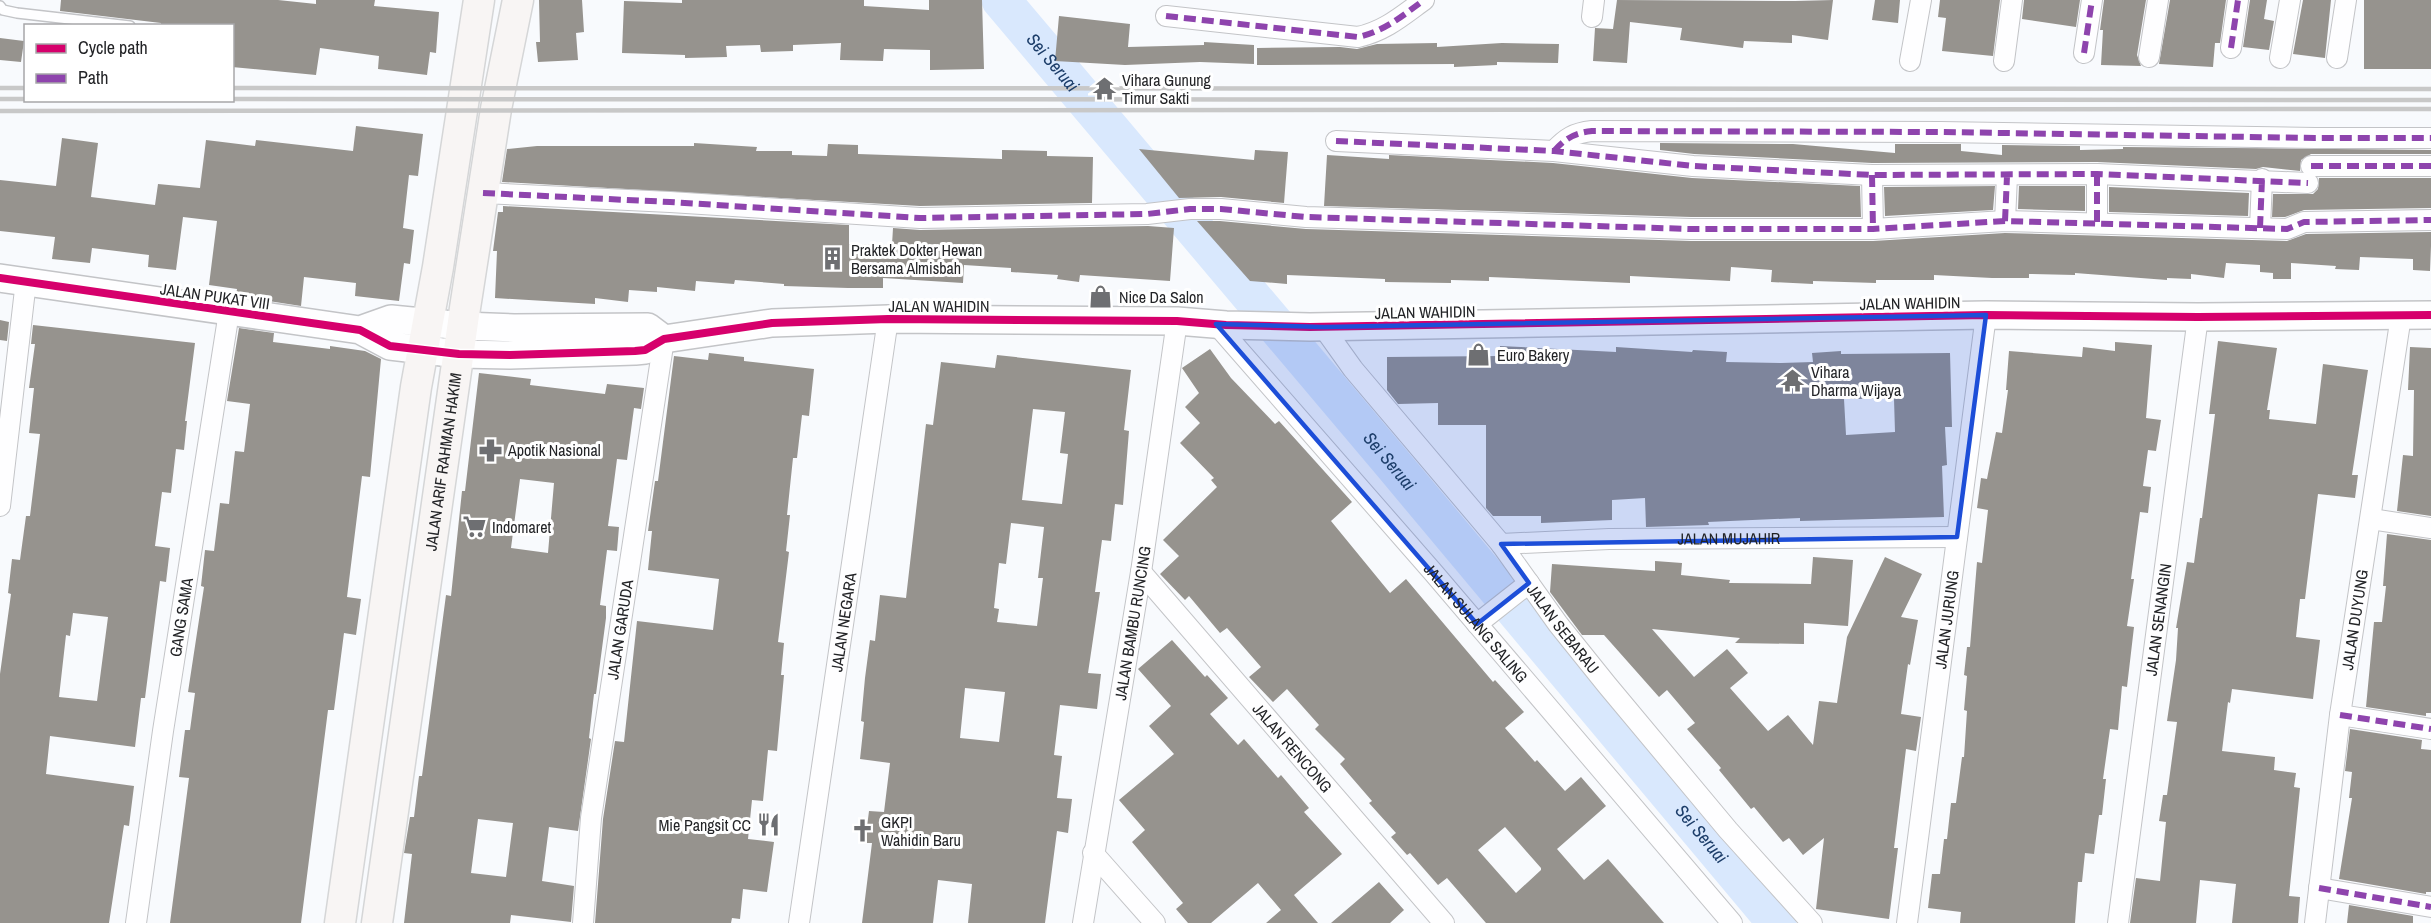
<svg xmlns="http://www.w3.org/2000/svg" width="2431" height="923" font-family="'Archivo Narrow',sans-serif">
<rect width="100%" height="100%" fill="#f8fafd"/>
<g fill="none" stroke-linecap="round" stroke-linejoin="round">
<path stroke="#d9e8fd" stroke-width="39" id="s1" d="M1001,0L1392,463L1777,923"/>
</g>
<path fill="#96938e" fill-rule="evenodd" d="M61,0H278L316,4V0H375L374,6L439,12L436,53L430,52L427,75L378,69L379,56L320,48L316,75L232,67V26H161V23L60,11Z
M539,0H582L584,32L576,33L578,60L538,62L536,42H540Z
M682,0H864V6L929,10V0H982L984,69L930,70V50L884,49L883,61L840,60L841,43L793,45V51L761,52L760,45L726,46L727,57L685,58V55L622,53L624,1L682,3Z
M1617,0L1795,1L1833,0L1828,40L1792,35V43L1744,41L1743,48L1680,40L1682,28L1630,22L1627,63L1593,61L1595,28L1613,29Z
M1875,0H1900L1898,23L1872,20Z
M1940,0H2000L1993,56L1942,51L1946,18L1938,17Z
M2024,0H2080L2076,27L2022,19Z
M2104,0H2146L2137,55L2141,66L2101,65L2103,30H2100Z
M2170,0H2226L2220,43H2215L2213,67L2159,64Z
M2250,0H2267L2264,19L2274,21L2269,50L2243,47Z
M2303,0H2331L2325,58L2293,54Z
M2364,0H2431V69H2364Z
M1059,16L1130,24L1128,47L1204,45V42L1254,45V64L1200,62L1125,65L1055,61Z
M0,38L24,41L21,62L0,60Z
M1437,43V47L1502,43L1559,44L1558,63L1497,62V65L1454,67V64L1257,65V48L1340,47L1357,49L1377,44Z
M356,126L423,134L418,176L409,175L403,228L414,230L410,264L404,263L399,301L355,296L356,283L304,277L301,306L236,296L237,289L209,285L217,221L183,217L176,270L148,267L149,255L92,248L90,263L52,259L55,237L0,231V180L56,186L62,138L98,143L91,197L155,205L158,184L200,188L206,140L255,146L256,140L353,151Z
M694,143L757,147L756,151H792V155L827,156L828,144L858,145V154L1002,159V150L1047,151V156L1093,157L1092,203L920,206L502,182L507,149L537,146H694Z
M1660,143L1793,144L1895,153V144H1961V151L2002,155V145L2080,146V150L2123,149V147L2431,150V154H2311L2301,160L2300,171L2263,167L2256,169L2097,162L1872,163L1694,154L1660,150Z
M1139,149L1254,160L1255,150L1288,152L1284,203L1221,197L1179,198Z
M1327,155L1389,159V155L1553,163L1692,178L1860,186L1861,217H1691L1324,206Z
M2319,178H2431V208L2304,210L2285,217H2272L2273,194H2313L2318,189Z
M1995,186L1993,210L1885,216L1884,187Z
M2019,186H2085V211L2018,209Z
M2109,187L2249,193L2248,216L2109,212Z
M503,206L849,225V244L892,245L893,228L920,230L1148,226L1174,228L1170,281L1080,275L1079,282L1057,279L1058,275L1011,272V268L964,265L963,283L883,278V288H848L784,286V284L735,280L734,284L696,281L695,291L657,287V292L629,290L628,302L595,298V304L495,298L497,251H493L498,212H503Z
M1197,221H1220L1306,229L1691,241H1873L2005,233L2287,241L2306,234L2431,232V246L2430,271L2413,270V259L2360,257L2359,270L2335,269L2336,266L2291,263V279H2273V273L2260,272V265L2226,263L2224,278L2191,274V279L2167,278V280L2075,273V275L2029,274V278H1992L1934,275V280H1876V283L1813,281V284L1771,282L1772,270L1731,267L1730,281L1630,276V283L1489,277V281L1451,280V283L1385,282V279L1287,275V284L1250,281Z
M0,320L9,322L7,341L0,340Z
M33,325L195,343L185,421H187L184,450L176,449L171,493L162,492L155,546L170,548L166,582L160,581L145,698H141L135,747L50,736L46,774L134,786L129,826L124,825L109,923H0V674L11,594L8,593L12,559L20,560L26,516H30L40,434L29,433L34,388H29L35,344H31ZM73,613L108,617L97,701L59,697L66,635L70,636Z
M239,328L274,333L273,342L330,349V346L365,351L381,359L370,477L362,476L347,597L361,599L356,635L344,633L334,710H328L301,923H170L189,778L179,777L185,730H190L195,693L188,692L204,587L201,586L205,550L214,551L220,503L229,504L235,451L244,452L250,404L227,401Z
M2218,341L2277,348L2267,410H2270L2269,419L2316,424L2323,364L2368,370L2352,475H2358L2355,498L2318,494L2305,599H2300L2296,637L2320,640L2313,699L2232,689L2230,703L2228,702L2222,751L2275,757L2274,770L2296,773L2294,787L2300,788L2289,896L2300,897L2298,923H2232L2236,884L2200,880L2196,923H2130L2136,878L2160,881L2166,822L2159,821L2163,795H2167L2177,722L2167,721L2176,660L2178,628H2176L2187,562L2194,563L2200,518H2202L2215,414H2209Z
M2115,342L2152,345L2146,418L2161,420L2156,451L2148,450L2143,486L2151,487L2148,513L2140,512L2131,579H2134L2127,626L2134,627L2127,687L2122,686L2118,730L2110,729L2103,779H2106L2102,815H2099L2094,854L2085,853L2082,882H2078L2075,923H1960L1961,912L1928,908L1932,874H1940L1944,839H1947L1951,803H1956L1962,757H1964L1967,711L1964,710L1967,676L1964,675L1967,647H1970L1977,562L1982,563L1988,510L1977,508L1981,478L1987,479L1996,432L2002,433L2008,390H2006L2009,351L2082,357L2083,347L2115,351Z
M1500,346L1616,352V347L1692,352L1693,350L1727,352L1726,362L1781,363L1813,362L1812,353L1841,351V354L1950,353L1952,427H1945L1947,465L1942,466L1944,517L1800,521V518L1708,522L1709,525L1646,527L1645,498L1612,500V520L1541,523V516H1493L1486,508V425H1438V403L1398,404L1387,390V357L1500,356ZM1844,399H1894L1895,432L1846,435Z
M2410,347L2431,348V516L2397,511L2403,455L2413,456L2414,390H2408Z
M1210,349L1231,378L1275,424L1279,421L1352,502L1331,521L1390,593L1406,579L1493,682L1495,680L1524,712L1505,728L1535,762L1537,760L1565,791L1581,777L1606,806L1557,849L1584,880L1608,859L1664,923H1486L1447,878L1438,885L1410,853L1407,855L1391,837L1396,833L1369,803L1372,801L1340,764L1345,759L1315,729L1319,725L1287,689L1273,702L1249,677L1261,667L1227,628L1220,633L1189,596L1185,600L1160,574L1179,556L1163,540L1217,487L1211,480L1214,478L1180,443L1200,423L1185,407L1199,393L1182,368ZM1505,827L1541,868V870L1516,893L1478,850Z
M709,353L744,357V361L814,369L809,416L802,415L797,458H793L787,515H790L786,551L789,552L778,642L784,643L781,675H784L777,751L768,750L763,801L752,800L748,839L774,842L767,892L743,889L740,919L732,918L731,923H595L603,819L615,741L624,742L637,621L713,630L719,579L648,570L652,531H648L655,481H658L674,356L708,360Z
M997,355L1131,370L1124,430L1129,431L1123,505L1115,504L1111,541L1102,540L1095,592H1100L1088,673L1101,674L1097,709L1060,705L1054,755L1062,756L1057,798L1072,799L1068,833L1057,831L1045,923H968L972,884L938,880L933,923H862L872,843H865L869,811L884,812L890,763L860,759L864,722L861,721L865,678L870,640L875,641L880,595L906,598L926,424L933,425L941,362L995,368ZM1033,409L1065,412L1060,453L1068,454L1062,504L1022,500ZM1011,523L1044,527L1038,578H1043L1037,626L997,622L999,609L994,608L999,563L1006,564ZM965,688L1005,692L999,742L960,738Z
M479,373L531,379L530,385L605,394L607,384L644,388L641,409L634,408L627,460L617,459L613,490L608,526L619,527L617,551L607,550L600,605L606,606V618L596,694H594L589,738L591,739L578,831L549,827L542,881L574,886L571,922L511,915L510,923H404L412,854L404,853L410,817H414L419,776H422L446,595L451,596L462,491H465ZM520,479L554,483L548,553L511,548ZM478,819L513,823L506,877L471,873Z
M2387,534L2431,540V713H2426V716L2366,707L2374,622H2382L2386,586H2383Z
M1813,557L1853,560L1848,626L1804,623V644L1735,643L1740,638L1652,629L1694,677L1727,649L1748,673L1730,688L1768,731L1788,715L1813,745L1819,701L1837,703L1847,637L1885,557L1922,574L1901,617L1918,620L1910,665L1908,664L1901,714L1921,717L1916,751L1906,749L1894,848H1898L1889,919L1816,909L1824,838L1803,855L1789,838L1783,842L1754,807L1751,809L1719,770L1721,768L1687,729L1695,723L1667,690L1659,697L1604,635H1582L1550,592L1552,564L1655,571V561L1682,563L1681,575L1730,580L1729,583L1811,584Z
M1172,640L1205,677L1207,675L1228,698L1210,714L1238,745L1244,739L1278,778L1281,775L1309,808L1304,812L1342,854L1294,895L1318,923H1266L1281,910L1258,883L1211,923H1188L1176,909L1183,903L1132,842L1145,830L1119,800L1174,754L1149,726L1171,706L1138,669Z
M2350,729L2422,740L2421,749L2431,750V892H2426V894L2339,879L2352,798H2349L2352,772L2345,771Z
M1379,882L1404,910L1390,923H1331Z
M2349,905L2413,916V923H2347Z"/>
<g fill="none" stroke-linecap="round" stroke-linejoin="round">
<defs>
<path id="lane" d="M0,6L3,10L17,13L130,26"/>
<g id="street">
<path d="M1166,16L1358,37C1385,31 1402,16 1424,0"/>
<path d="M1592,17L1594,0"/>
<path d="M2231,48L2238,0"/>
<path d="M2084,53L2092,0"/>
<path d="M2149,57L2158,0"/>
<path d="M2280,58L2290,0"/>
<path d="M2337,58L2346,0"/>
<path d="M1910,61L1921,0"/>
<path d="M2004,61L2012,0"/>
<path d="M1336,141L1554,151L1693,166L1872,175L2097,174L2308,183"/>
<path d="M1554,151C1566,138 1574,133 1592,131L1941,132L2315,138H2431"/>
<path d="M2311,166H2431"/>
<path d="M2097,174V223"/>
<path d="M1872,175L1873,229"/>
<path d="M483,193L670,202L920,218L1147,214L1190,209H1221L1306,217L1691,229H1873L2005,221L2287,229L2304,222L2431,220"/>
<path d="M2005,221L2007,176"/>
<path d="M2260,228L2262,179"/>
<path id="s2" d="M1216,324L1432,571L1732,923"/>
<path id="s3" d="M1323,327L1353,369L1501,544L1558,624L1607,685L1728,830L1812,923"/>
<path d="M0,506L26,281"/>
<path d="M2371,519L2431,528"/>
<path id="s4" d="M1501,544L1609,539L1957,537"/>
<path id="s5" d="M1141,572L1444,923"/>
<path d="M1477,624L1529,583"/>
<path d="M2340,715L2431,729"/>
<path d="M1093,853L1155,923"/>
<path d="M2319,888L2431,907"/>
<path id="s6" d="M136,923L163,731L229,312"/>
<path id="s7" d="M583,923L591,818L664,339"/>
<path id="s8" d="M799,923L888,319"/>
<path id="s9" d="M1083,923L1141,572L1177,321"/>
<path id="s10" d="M1907,923L1986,315"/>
<path id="s11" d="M2118,923L2198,317"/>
<path id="s12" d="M2315,923L2340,715L2401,316"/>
</g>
<path id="secondary" d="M0,278L360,330L390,346L459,354L510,355L635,351L645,350L664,339L772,323L888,319L1177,321L1226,325L1310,327L1986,315L2198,317L2431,315
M360,330L391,319L463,326L514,328L648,327L664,339"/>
<g id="primary">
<path d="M340,923L416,387L438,267L479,0"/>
<path id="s13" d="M377,923L465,308L496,109L518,0"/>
</g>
</defs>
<use href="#lane" stroke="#c3c4c7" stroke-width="12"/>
<use href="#street" stroke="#c3c4c7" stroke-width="22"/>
<use href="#secondary" stroke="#c3c4c7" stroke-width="30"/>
<use href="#primary" stroke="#d5d6d7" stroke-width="33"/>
<use href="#lane" stroke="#fefeff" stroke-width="9"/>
<use href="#street" stroke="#fefeff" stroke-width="20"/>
<use href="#secondary" stroke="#fefeff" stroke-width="27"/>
<use href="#primary" stroke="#f8f5f4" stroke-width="30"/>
<path stroke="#c8c8c8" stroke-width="4.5" d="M0,88H26
M232,88L2431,89
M0,99H26
M232,99L2431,100
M0,111L2431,109"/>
<path stroke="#8e44ad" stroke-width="6" stroke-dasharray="12 6" stroke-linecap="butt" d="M1166,16L1358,37C1385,31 1402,16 1424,0
M2231,48L2238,0
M2084,53L2092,0
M1336,141L1554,151L1693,166L1872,175L2097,174L2308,183
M1554,151C1566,138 1574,133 1592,131L1941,132L2315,138H2431
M2311,166H2431
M2097,174V223
M1872,175L1873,229
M483,193L670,202L920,218L1147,214L1190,209H1221L1306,217L1691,229H1873L2005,221L2287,229L2304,222L2431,220
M2005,221L2007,176
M2260,228L2262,179
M2340,715L2431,729
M2319,888L2431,907"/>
<defs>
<path id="cycleway" d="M0,278L360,330L390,346L459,354L510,355L635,351L645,350L664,339L772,323L888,319L1177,321L1226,325L1310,327L1986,315L2198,317L2431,315"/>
</defs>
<use href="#cycleway" stroke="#fff" stroke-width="11"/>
<use href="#cycleway" stroke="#d6006c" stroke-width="8"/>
</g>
<path fill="#1d4ed8" fill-opacity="0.2" stroke="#1d4ed8" stroke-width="4.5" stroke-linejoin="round" d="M1986,315L1957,537L1501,544L1529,583L1477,624L1216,324L1323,327Z"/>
<defs>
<symbol id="temple-bare" viewBox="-9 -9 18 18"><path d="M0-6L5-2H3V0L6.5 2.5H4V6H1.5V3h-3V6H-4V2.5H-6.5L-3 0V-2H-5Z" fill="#6e6f72" stroke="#fff" stroke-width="2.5" paint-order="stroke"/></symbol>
<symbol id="building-bare" viewBox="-9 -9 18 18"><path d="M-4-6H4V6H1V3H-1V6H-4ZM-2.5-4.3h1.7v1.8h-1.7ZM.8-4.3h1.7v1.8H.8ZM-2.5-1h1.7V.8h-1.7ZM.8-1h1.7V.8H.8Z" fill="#6e6f72" stroke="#fff" stroke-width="2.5" paint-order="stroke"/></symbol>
<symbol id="shop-bare" viewBox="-9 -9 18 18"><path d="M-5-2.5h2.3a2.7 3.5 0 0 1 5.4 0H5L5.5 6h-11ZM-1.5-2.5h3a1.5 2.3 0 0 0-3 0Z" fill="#6e6f72" stroke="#fff" stroke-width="2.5" paint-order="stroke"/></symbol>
<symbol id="pharmacy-bare" viewBox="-9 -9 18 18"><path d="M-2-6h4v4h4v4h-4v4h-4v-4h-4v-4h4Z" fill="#6e6f72" stroke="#fff" stroke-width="2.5" paint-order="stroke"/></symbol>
<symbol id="supermarket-bare" viewBox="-9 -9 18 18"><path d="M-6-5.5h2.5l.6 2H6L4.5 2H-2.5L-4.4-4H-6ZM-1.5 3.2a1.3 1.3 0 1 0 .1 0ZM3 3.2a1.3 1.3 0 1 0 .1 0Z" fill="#6e6f72" stroke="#fff" stroke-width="2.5" paint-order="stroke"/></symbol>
<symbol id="restaurant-bare" viewBox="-9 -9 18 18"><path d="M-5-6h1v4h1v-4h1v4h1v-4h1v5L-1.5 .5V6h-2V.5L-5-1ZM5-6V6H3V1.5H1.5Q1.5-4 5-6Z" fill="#6e6f72" stroke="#fff" stroke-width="2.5" paint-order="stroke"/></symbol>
<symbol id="church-bare" viewBox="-9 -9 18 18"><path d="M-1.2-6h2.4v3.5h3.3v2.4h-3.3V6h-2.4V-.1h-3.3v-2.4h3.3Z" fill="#6e6f72" stroke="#fff" stroke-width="2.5" paint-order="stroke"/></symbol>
</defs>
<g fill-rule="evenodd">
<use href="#temple-bare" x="1088" y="72" width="33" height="33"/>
<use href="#building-bare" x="816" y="242" width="33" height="33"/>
<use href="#shop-bare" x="1084" y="280" width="33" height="33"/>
<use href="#shop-bare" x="1462" y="338" width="33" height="33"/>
<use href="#temple-bare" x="1776" y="364" width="33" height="33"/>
<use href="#pharmacy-bare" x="474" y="434" width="33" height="33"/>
<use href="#supermarket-bare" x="458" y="510" width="33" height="33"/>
<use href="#restaurant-bare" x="752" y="808" width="33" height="33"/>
<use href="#church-bare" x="846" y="814" width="33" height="33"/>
</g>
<g text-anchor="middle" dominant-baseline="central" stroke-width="6" stroke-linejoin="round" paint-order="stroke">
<g font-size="16" fill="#232427" stroke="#fff" text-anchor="start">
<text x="1122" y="80">Vihara Gunung<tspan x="1122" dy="18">Timur Sakti</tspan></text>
<text x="851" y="250">Praktek Dokter Hewan<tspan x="851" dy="18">Bersama Almisbah</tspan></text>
<text x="1119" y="297">Nice Da Salon</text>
<text x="1497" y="355">Euro Bakery</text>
<text x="1811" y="372">Vihara<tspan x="1811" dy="18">Dharma Wijaya</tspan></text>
<text x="508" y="450">Apotik Nasional</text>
<text x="492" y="527">Indomaret</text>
<text x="881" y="822">GKPI<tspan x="881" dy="18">Wahidin Baru</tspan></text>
<text x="751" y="825" text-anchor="end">Mie Pangsit CC</text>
</g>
<g font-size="16" fill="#232427" stroke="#fff">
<text transform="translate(215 296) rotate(8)">JALAN PUKAT VIII</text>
<text transform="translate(1910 303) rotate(-1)">JALAN WAHIDIN</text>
<text x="939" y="306">JALAN WAHIDIN</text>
<text transform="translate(1425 312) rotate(-1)">JALAN WAHIDIN</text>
<text stroke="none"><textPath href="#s13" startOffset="466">JALAN ARIF RAHMAN HAKIM</textPath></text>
<text stroke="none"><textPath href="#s4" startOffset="228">JALAN MUJAHIR</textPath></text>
<text stroke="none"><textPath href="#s6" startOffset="309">GANG SAMA</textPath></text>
<text stroke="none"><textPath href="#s10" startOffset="306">JALAN JURUNG</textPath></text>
<text stroke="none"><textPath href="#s12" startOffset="306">JALAN DUYUNG</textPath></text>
<text stroke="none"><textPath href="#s11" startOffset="306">JALAN SENANGIN</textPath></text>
<text stroke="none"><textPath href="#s8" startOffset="304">JALAN NEGARA</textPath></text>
<text stroke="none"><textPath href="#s9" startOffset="304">JALAN BAMBU RUNCING</textPath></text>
<text stroke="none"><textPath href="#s2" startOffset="396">JALAN SULANG SALING</textPath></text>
<text stroke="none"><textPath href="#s3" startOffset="386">JALAN SEBARAU</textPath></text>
<text stroke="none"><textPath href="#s7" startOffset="296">JALAN GARUDA</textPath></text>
<text stroke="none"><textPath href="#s5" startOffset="232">JALAN RENCONG</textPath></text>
</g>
<g font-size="18" font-style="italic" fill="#1d3e6a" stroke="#fff">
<text stroke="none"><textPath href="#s1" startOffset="81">Sei Seruai</textPath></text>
<text stroke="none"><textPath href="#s1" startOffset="603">Sei Seruai</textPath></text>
<text stroke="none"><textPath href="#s1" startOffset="1089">Sei Seruai</textPath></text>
</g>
</g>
<rect x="24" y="24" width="210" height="78" fill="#ffffff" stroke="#a7a7a9" stroke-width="1.5"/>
<rect x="36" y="44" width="30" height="9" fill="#d6006c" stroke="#a7a7a9" stroke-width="1.5"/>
<text x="78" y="54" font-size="18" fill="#232427">Cycle path</text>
<rect x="36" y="74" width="30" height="9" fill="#8e44ad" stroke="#a7a7a9" stroke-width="1.5"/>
<text x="78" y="84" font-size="18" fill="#232427">Path</text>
</svg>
